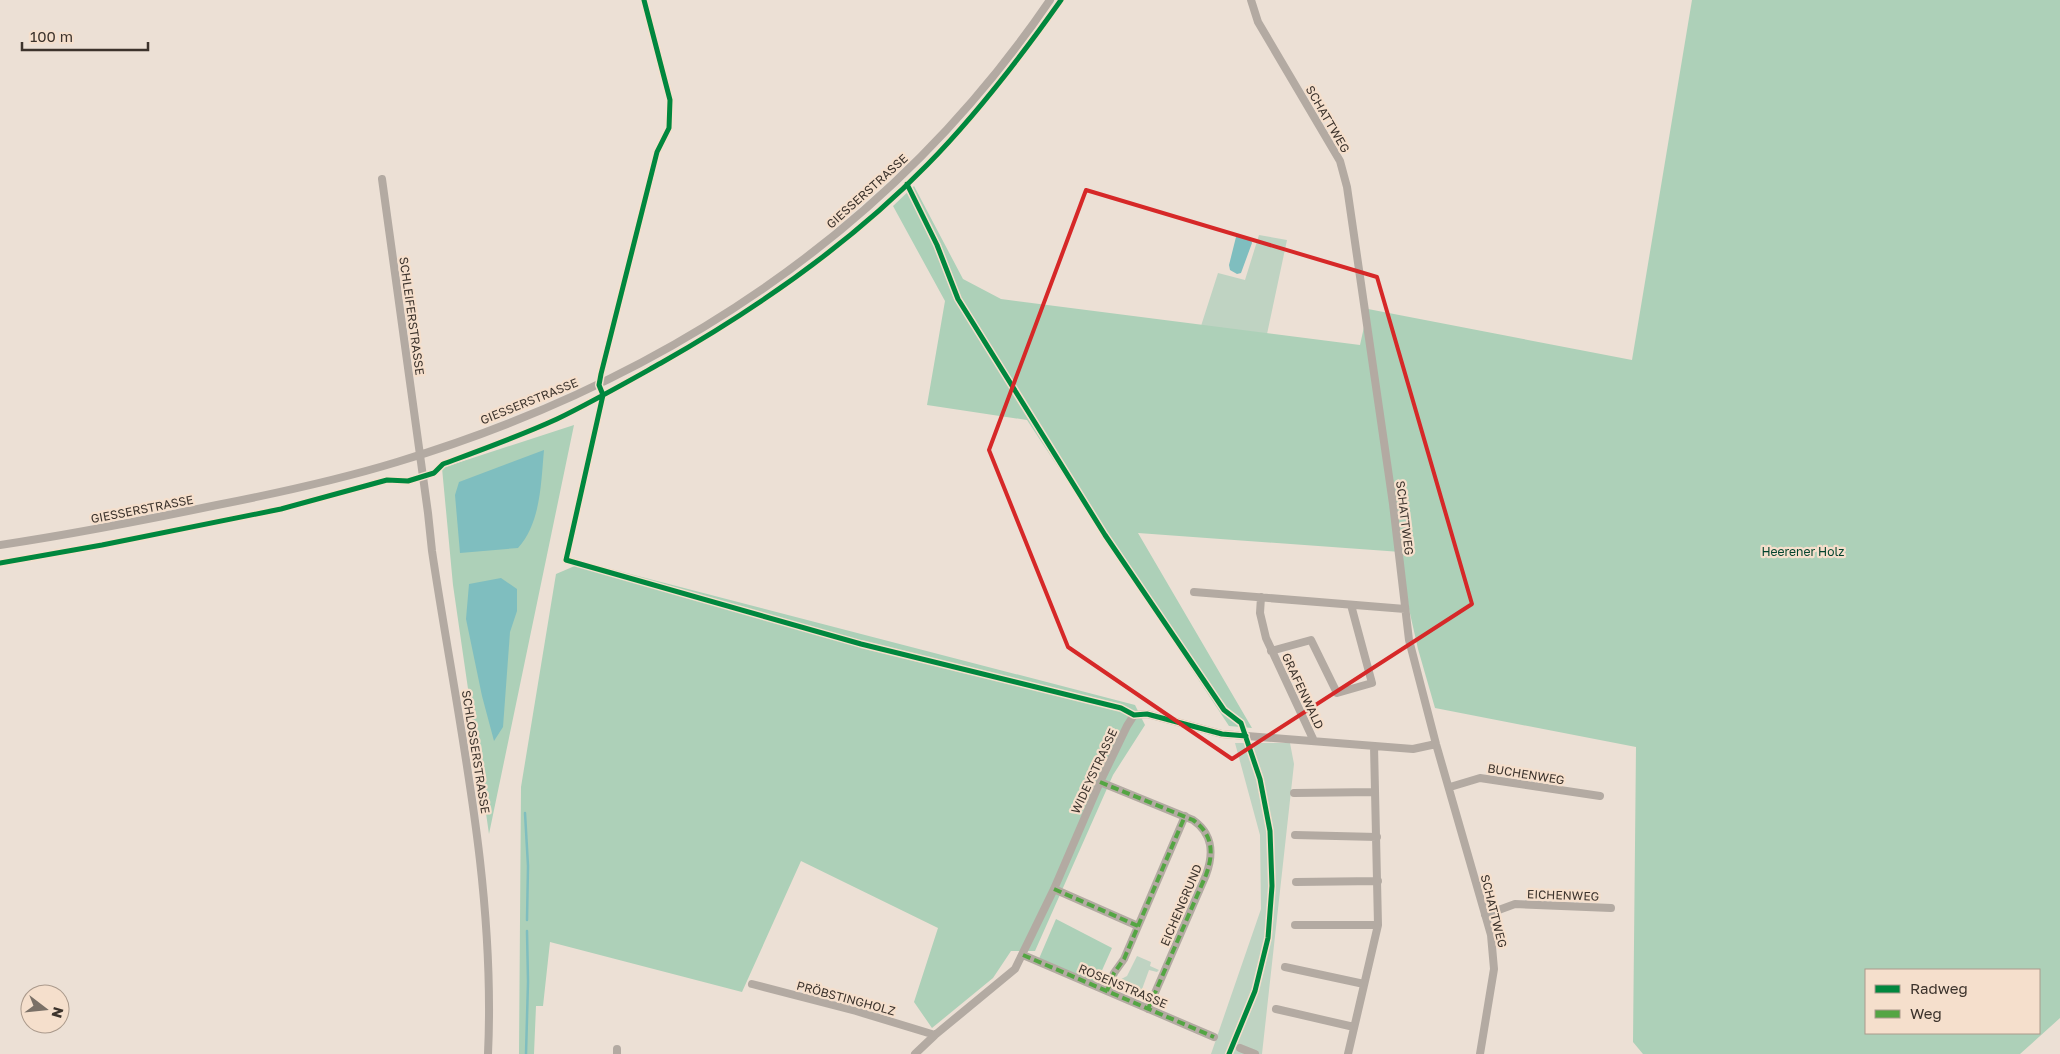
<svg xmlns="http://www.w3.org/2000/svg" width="2060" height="1054" font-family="'Golos Text',sans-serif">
<rect width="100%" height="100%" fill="#ece0d5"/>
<path fill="#bfd3c2" d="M1259,235L1287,240L1267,334L1201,326L1218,273L1245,280Z
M1235,743H1290L1294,764L1262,1054H1211L1261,909L1260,835Z
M1137,956L1151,962L1150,966L1159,970L1157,972L1149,970L1141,992L1125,983L1110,989L1112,984L1127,976Z"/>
<path fill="#add0b8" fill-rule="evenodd" d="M1692,0H2060V1018L2020,1054H1643L1633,1042L1636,747L1435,708L1418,649L1409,609L1401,552L1138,533L1252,728L1229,726L1027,420L927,405L945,301L893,206L914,186L963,279L1001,299L1360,345L1368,309L1632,360ZM1866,970H2039V1033H1866Z
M574,425L489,834L453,585L442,468Z
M584,562L1135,705L1145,725L1113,775L1035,951H1011L993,978L932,1028L914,1002L938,928L801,861L742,992L550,942L543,1006H536L534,1054H519L521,787L556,574Z
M1056,919L1112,948L1095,986L1038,961Z"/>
<path fill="#7fbebf" d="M1240,235L1251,238L1252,243L1241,273L1237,274L1230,270L1229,265L1236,237Z
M544,450C541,482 541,523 518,548L460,553L455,495L459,482Z
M501,578L517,589V611L510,632L503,727L494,741L482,696L466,619L469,584Z"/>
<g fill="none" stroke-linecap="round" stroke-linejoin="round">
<path stroke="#7fbebf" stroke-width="2.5" d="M525,813L528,866L527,920
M526,1054L528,982L527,931"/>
<path stroke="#b3aaa2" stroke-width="8" d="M1251,0L1258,22L1340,161L1347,187L1393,504L1409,640L1436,744L1491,935L1494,969L1480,1054
M382,179L428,513L432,551C457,718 496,884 488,1054
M0,545C73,534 145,520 217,505C278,493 338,480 397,462C663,382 892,232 1050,0
M1194,592L1405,609
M1261,597L1260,613L1266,638L1314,741
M1271,651L1311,640L1337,693L1372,683L1351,605
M1100,782L1193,820C1213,834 1214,853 1206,875L1148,1009
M1450,787L1480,778L1600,796
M1294,793L1375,792
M1295,835L1377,837
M1296,882L1378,881
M1054,889L1138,926
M1485,915L1515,904L1611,908
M1295,925H1378
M1023,955L1214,1037
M1285,967L1364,984
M752,984L856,1011L935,1035
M1107,991L1114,973L1124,959L1185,816
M1276,1009L1354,1027
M1240,1048L1255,1054
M617,1054V1049
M915,1054L935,1035L1015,969L1054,889L1100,782L1127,726L1134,715L1147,714L1222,734L1413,749L1436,744
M1348,1054L1378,925L1374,746"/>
<path stroke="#54a543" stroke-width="4" stroke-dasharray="8 4" stroke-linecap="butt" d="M1100,782L1193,820C1213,834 1214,853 1206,875L1148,1009
M1054,889L1138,926
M1023,955L1214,1037
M1107,991L1114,973L1124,959L1185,816"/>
<defs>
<path id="cycleway" d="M644,0L670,100L669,128L657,152L601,374L599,385L603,395L566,560L861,644L1121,708L1134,715L1147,714L1222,734L1246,736
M907,184L937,245L958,299L1105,535L1224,710L1241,723L1260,779L1270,831L1272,886L1268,938L1255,991L1229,1054
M0,563L102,545L281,509L387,480L408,481L434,473L443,464C481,450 520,436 557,419C592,402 627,382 661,363C758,308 849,245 927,165C976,115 1020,58 1061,0"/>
</defs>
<use href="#cycleway" stroke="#f5dfcc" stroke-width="8"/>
<use href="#cycleway" stroke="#00873e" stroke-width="5"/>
</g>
<path fill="none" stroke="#d62828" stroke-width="4" stroke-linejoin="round" d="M1086,190L1377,277L1472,604L1232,759L1068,647L989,450Z"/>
<g text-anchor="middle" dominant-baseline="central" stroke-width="4.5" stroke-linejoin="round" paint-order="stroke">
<g font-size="12" fill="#3c332c" stroke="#f5dfcc">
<text transform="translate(1328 119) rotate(60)">SCHATTWEG</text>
<text transform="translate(867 191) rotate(-42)">GIESSERSTRASSE</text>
<text transform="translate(412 316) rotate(82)">SCHLEIFERSTRASSE</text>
<text transform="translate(529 401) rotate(-22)">GIESSERSTRASSE</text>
<text transform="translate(142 509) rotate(-11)">GIESSERSTRASSE</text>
<text transform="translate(1405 518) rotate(83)">SCHATTWEG</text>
<text transform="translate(1303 691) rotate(65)">GRAFENWALD</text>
<text transform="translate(476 752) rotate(81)">SCHLOSSERSTRASSE</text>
<text transform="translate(1094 771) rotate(-65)">WIDEYSTRASSE</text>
<text transform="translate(1526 774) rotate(9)">BUCHENWEG</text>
<text transform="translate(1563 895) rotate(2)">EICHENWEG</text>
<text transform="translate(1181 905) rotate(-67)">EICHENGRUND</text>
<text transform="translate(1494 911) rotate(76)">SCHATTWEG</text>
<text transform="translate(1123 986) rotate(23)">ROSENSTRASSE</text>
<text transform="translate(846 998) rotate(15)">PRÖBSTINGHOLZ</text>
</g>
<g font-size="12" fill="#02432d" stroke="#f5dfcc">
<text x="1803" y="551">Heerener Holz</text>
</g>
</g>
<rect x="1865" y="969" width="175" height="65" fill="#f5dfcc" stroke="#ab9a8c"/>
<rect x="1875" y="985" width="25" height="8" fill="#00873e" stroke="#ab9a8c"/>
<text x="1910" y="994" font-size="15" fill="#3c332c">Radweg</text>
<rect x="1875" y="1010" width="25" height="8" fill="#54a543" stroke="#ab9a8c"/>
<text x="1910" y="1019" font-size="15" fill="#3c332c">Weg</text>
<g transform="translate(45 1009) rotate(106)"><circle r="24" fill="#f5dfcc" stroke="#ab9a8c"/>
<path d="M0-4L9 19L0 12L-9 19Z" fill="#7a7067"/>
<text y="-8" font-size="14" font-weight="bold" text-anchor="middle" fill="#3c332c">N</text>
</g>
<path d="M22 42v8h126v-8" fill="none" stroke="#3c332c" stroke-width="2.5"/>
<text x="30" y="42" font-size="15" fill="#3c332c" stroke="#f5dfcc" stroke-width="4" paint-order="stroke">100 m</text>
</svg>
